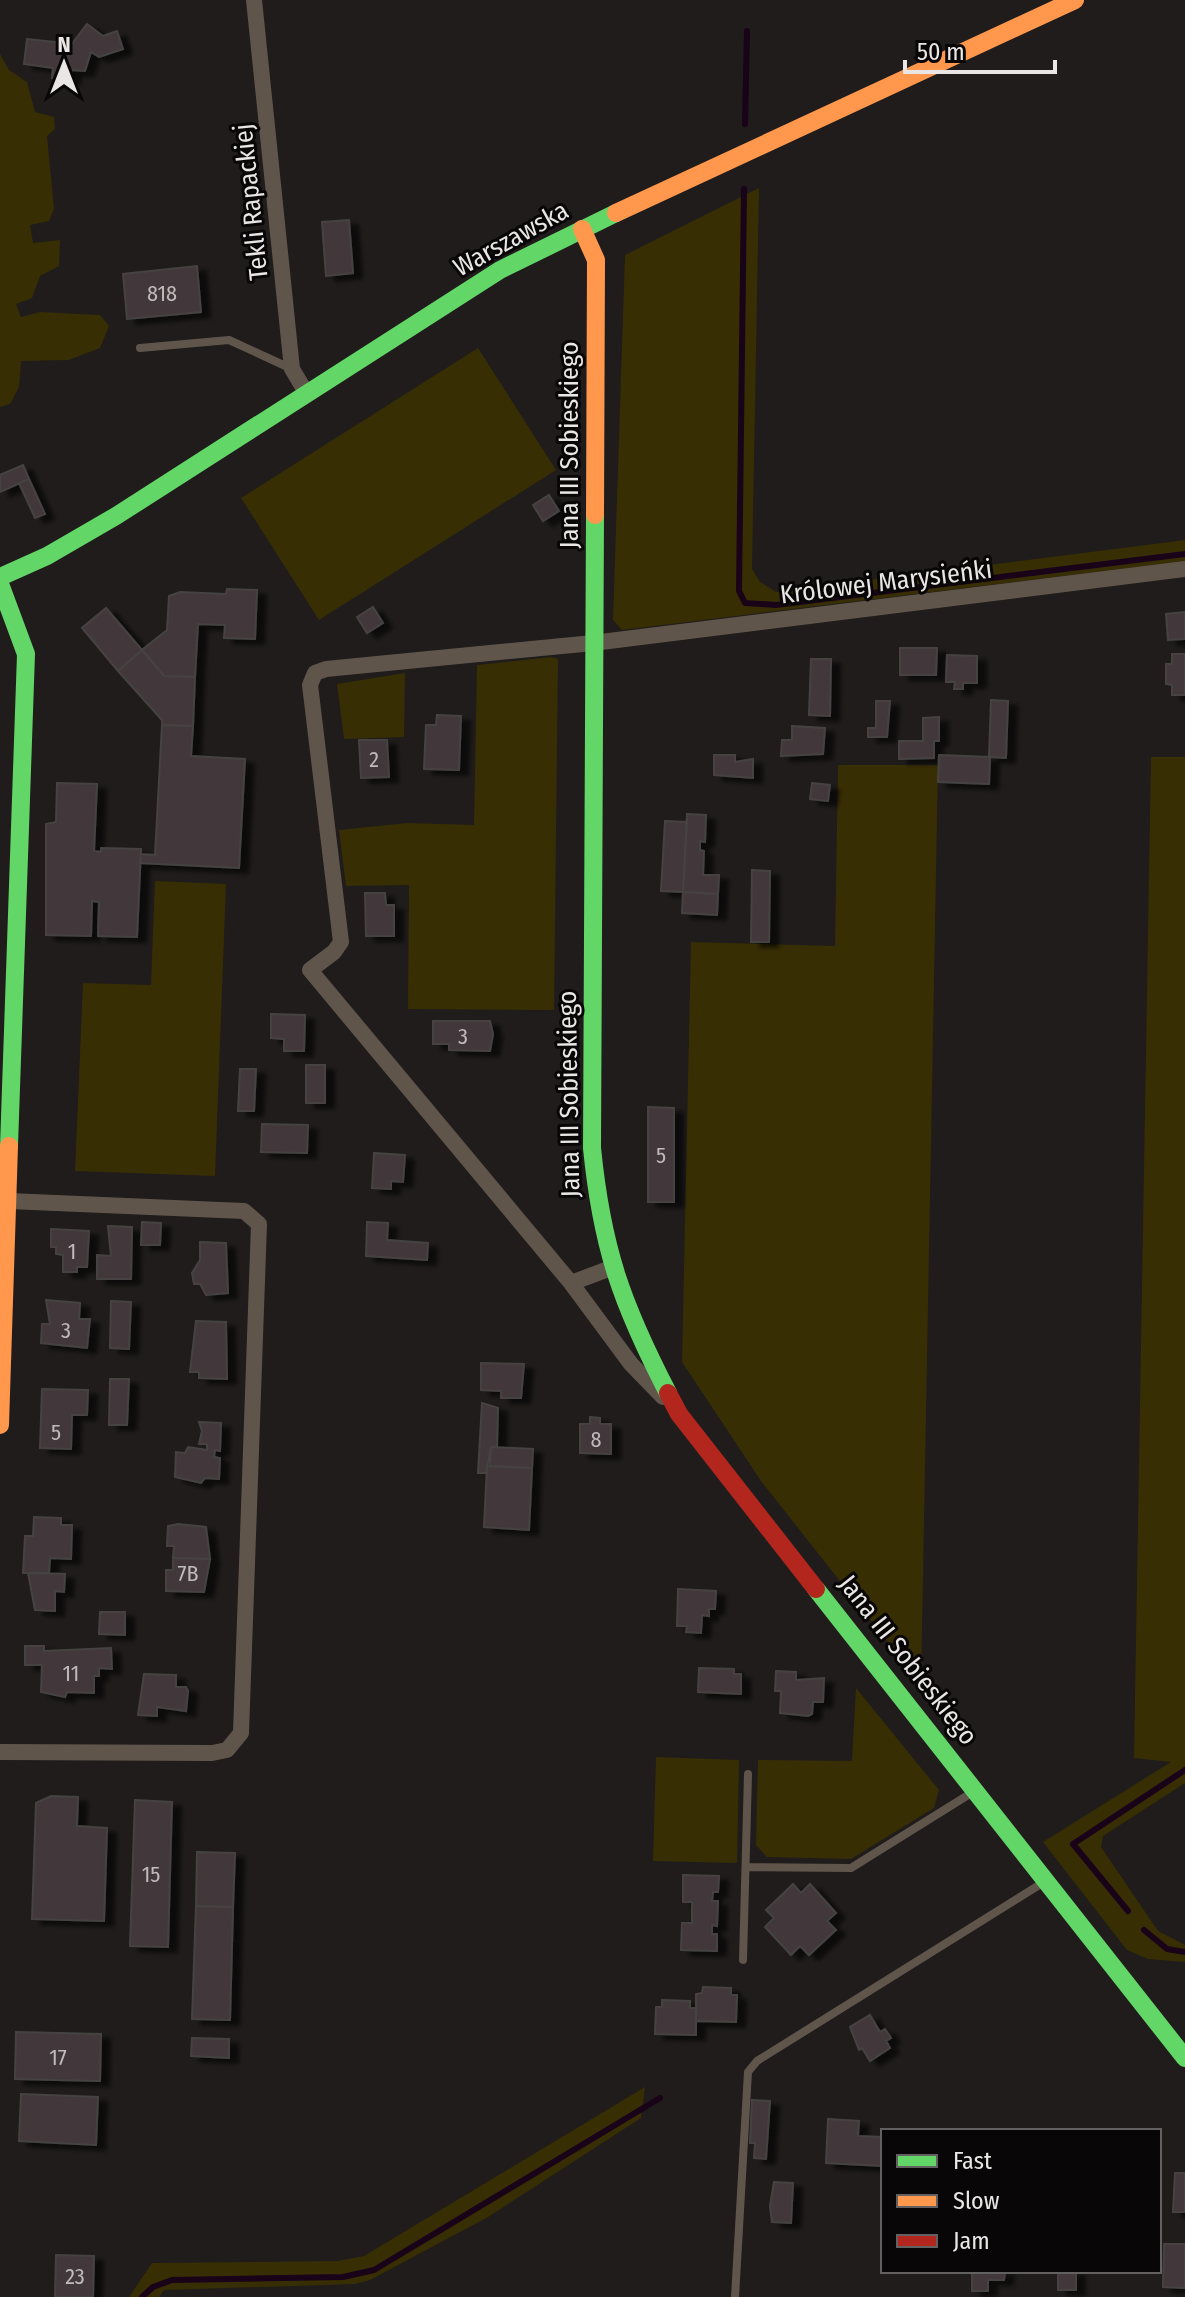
<svg xmlns="http://www.w3.org/2000/svg" width="1185" height="2297" font-family="'Fira Sans Condensed',sans-serif">
<defs>
<filter id="shadow"><feDropShadow dx="9" dy="5" stdDeviation="2" flood-color="#0009"/></filter>
</defs>
<rect width="100%" height="100%" fill="#1f1c1b"/>
<path fill="#382e04" d="M0,54L9,70L27,82L35,112L54,117L55,129L47,136L54,209L49,221L30,225L33,243L60,240L59,266L40,276L32,298L16,304L21,317L40,312L100,315L109,326L100,348L69,360L21,361L19,387L10,404L0,407Z
M759,188L752,569L760,582L776,592L1185,540V561L622,630L613,620L625,255Z
M478,348L556,470L319,620L241,498Z
M551,657L558,659L554,1010L408,1009L409,885L346,886L339,830L407,823L474,825L477,665Z
M405,673L404,737L344,739L337,684Z
M1151,757H1185V1783L1103,1836L1101,1847L1158,1931L1185,1945V1962L1148,1959L1127,1950L1043,1842L1171,1762L1134,1758Z
M838,765H938L921,1684L761,1481L682,1362L691,942L835,946Z
M155,881L226,884L215,1176L75,1171L83,983L151,985Z
M856,1688L939,1790L934,1808L851,1859L767,1857L756,1845L758,1760L852,1761Z
M656,1757L739,1760L737,1863L653,1861Z
M645,2087L641,2118L488,2217L370,2280L355,2284L164,2290L159,2297H129L152,2263L338,2261L364,2256Z"/>
<g fill="none" stroke-linecap="round" stroke-linejoin="round">
<path stroke="#190318" stroke-width="6" d="M745,124L747,31
M744,189L739,591L745,603L776,605L1185,554
M1128,1911L1073,1844L1185,1770
M1144,1930L1167,1949L1185,1952
M142,2297L153,2287L172,2280L343,2277L374,2270L660,2098"/>
</g>
<path fill="#43383b" stroke="#464343" stroke-width="2" filter="url(#shadow)" d="M87,24L103,36L117,31L123,49L99,57L91,52L85,71L72,70L71,80L52,78L53,68L24,64L27,39L64,43L63,48L68,49Z
M349,220L353,273L326,276L322,222Z
M197,266L201,312L127,319L123,274Z
M23,465L29,479L0,492V475Z
M29,479L45,514L35,518L19,483Z
M549,495L559,511L543,521L533,505Z
M227,589L257,590L255,639L224,638L225,625L198,624L195,677L164,676L142,650L167,630L169,596L180,592L226,594Z
M373,607L383,623L367,633L357,617Z
M106,608L142,650L118,671L82,628Z
M1185,612V639L1168,640L1166,614Z
M900,648H937L936,675H900Z
M142,650L164,676L195,677L193,726L162,725V720L118,671Z
M1172,654H1185V695H1172V685L1166,684V664H1172Z
M947,655L977,656V683H963V689H954L955,682H946Z
M811,659H831L830,716L809,715Z
M991,700L1008,701L1006,758L989,757Z
M876,701H890L887,737H868V728H876Z
M437,715L461,716L459,770L424,769L426,725H436Z
M939,717V741H934V758L899,759V741H923V718Z
M162,725L193,726L191,756L245,759L239,868L140,863L141,854L155,855Z
M792,726L825,728L823,754L781,756L782,740H792Z
M359,740H387L389,777L361,778Z
M714,755H735V762L753,759V778L714,775Z
M939,755L990,757L989,784L938,782Z
M57,783L97,784L94,851L101,852V848L141,849L137,937L98,936L99,902L92,901L91,936L46,935V824L56,822Z
M812,783L830,785L828,801L810,799Z
M687,814L706,815L705,842L700,841V850L704,851L703,875H719L718,894L683,892Z
M665,821L687,822L683,892L661,891Z
M752,870L770,871L769,942H751Z
M683,892L718,894L717,915L682,913Z
M365,893H385L386,905H394V936H366Z
M271,1014L305,1015L304,1051H284V1039L271,1038Z
M433,1021H490L493,1034L490,1051L449,1050V1044H433Z
M306,1065H325V1103H306Z
M240,1069H256L254,1111H238Z
M648,1107L674,1108V1202H648Z
M262,1124L308,1125L307,1153L261,1152Z
M374,1153L405,1155L403,1182L391,1181V1189L372,1188Z
M142,1222L161,1223L160,1245H141Z
M367,1222L388,1223L387,1240L428,1243L427,1260L366,1256Z
M108,1226L132,1227L131,1279H97V1255L111,1256Z
M51,1229L89,1231L87,1267H77V1272H63V1255L56,1254V1247H51Z
M200,1242L226,1243L228,1293L206,1295L200,1284H194L192,1273L200,1260Z
M46,1300L80,1303L79,1319H90L87,1348L41,1343L42,1324H50Z
M111,1301L131,1302L129,1349L110,1348Z
M196,1321L226,1322L227,1379L199,1378V1372H190Z
M481,1363L524,1364L521,1398H501V1391L481,1390Z
M110,1379H129L127,1425H109Z
M42,1389L88,1390L87,1415H72L71,1449L40,1448Z
M482,1403L498,1408L497,1447H491L486,1473H478Z
M590,1417L600,1418V1424H611V1454L580,1453V1424H590Z
M199,1422L221,1423L220,1451L215,1450L214,1457L220,1458L219,1479L205,1478L201,1483L175,1477L176,1452L185,1453L188,1447L207,1450V1444H199L202,1431Z
M491,1447L533,1449L532,1468L490,1466Z
M487,1466L532,1468L529,1530L484,1527Z
M34,1517L61,1518V1525H72L71,1559L50,1558L49,1573H23L25,1536H33Z
M178,1524L206,1527L210,1559L173,1558L174,1546H167L168,1526Z
M173,1558L210,1559L204,1592L166,1591V1570H173Z
M28,1573L65,1574L64,1592L55,1591V1611L35,1610Z
M678,1589L716,1591L715,1609H709V1616L702,1615L701,1633L686,1632L687,1626H677Z
M100,1612H125V1635L99,1634Z
M25,1646H44V1651L111,1648L112,1669L99,1668V1676H94V1693L67,1692L65,1697L41,1692L42,1665H25Z
M699,1668L734,1669V1674H741V1694L698,1692Z
M776,1671L796,1672V1680L824,1678L823,1702H813L812,1714L808,1716L780,1713L781,1691H775Z
M144,1674L176,1675V1687H186L188,1691L186,1711L157,1707V1716L138,1715Z
M51,1796L78,1797L77,1826L107,1828L104,1921L32,1919L36,1803Z
M135,1800L172,1802L168,1947L130,1946Z
M197,1852L235,1853L233,1907L196,1906Z
M683,1875L719,1876L718,1892H713L712,1901H718L717,1926L712,1925V1934H717V1951L681,1950L682,1923H692V1902H683Z
M793,1884L801,1893L810,1884L836,1913L827,1921L836,1930L809,1955L800,1946L791,1955L765,1927L774,1918L766,1910Z
M196,1906L233,1907L230,2020L192,2019Z
M703,1987L731,1988V1995H737L736,2022L696,2021V1994L702,1993Z
M662,2000L690,2001V2008H696V2035L655,2034L656,2007H662Z
M870,2015L880,2032L885,2029L891,2038L886,2041L890,2048L870,2061L862,2048L859,2050L850,2027Z
M16,2032L101,2034L100,2081L15,2079Z
M192,2038L229,2039V2058L191,2056Z
M21,2094L98,2097L96,2145L19,2141Z
M752,2100L770,2101L766,2159L754,2158L755,2143H750Z
M828,2119L859,2121L858,2136L883,2137L882,2166L826,2163Z
M1175,2173H1185V2212H1173Z
M774,2182L793,2183L791,2223L772,2222L770,2206Z
M1164,2244H1185V2288L1163,2287Z
M56,2255L94,2256L93,2297H55Z
M972,2271H1005L1004,2280H988V2291H972Z
M1058,2271H1076V2290H1058Z"/>
<g fill="none" stroke-linecap="round" stroke-linejoin="round">
<path stroke="#60554b" stroke-width="8" d="M140,348L229,340L292,369
M746,1867L851,1868L973,1792
M743,1960L748,1774
M735,2297L748,2072L757,2061L1044,1882"/>
<path stroke="#60554b" stroke-width="16" d="M254,0L292,369L307,394
M611,1268L571,1283L310,970L334,952L341,942L310,685L315,673L326,669L593,643L1185,569
M571,1283L631,1364L663,1397
M0,1752L212,1753L227,1750L241,1733L259,1224L244,1211L9,1201"/>
<path stroke="#63d668" stroke-width="18" d="M595,515L592,1148C602,1249 622,1304 668,1393
M0,577L47,556L116,516L500,270L616,213
M0,584L26,654L9,1146
M816,1589L1185,2058"/>
<path stroke="#ff974d" stroke-width="18" d="M616,213L1075,0
M582,229L596,260L595,515
M0,1425L9,1146"/>
<path stroke="#b3261e" stroke-width="18" d="M668,1393L679,1414L816,1589"/>
</g>
<g text-anchor="middle" dominant-baseline="central" stroke-width="6" stroke-linejoin="round" paint-order="stroke">
<g font-size="22" fill="#c0babb">
<text x="162" y="293">818</text>
<text x="374" y="759">2</text>
<text x="463" y="1036">3</text>
<text x="661" y="1155">5</text>
<text x="72" y="1251">1</text>
<text x="66" y="1330">3</text>
<text x="56" y="1432">5</text>
<text x="596" y="1439">8</text>
<text x="188" y="1573">7B</text>
<text x="71" y="1673">11</text>
<text x="151" y="1874">15</text>
<text x="58" y="2057">17</text>
<text x="75" y="2276">23</text>
</g>
<g font-size="26" fill="#eae6e6" stroke="#080606">
<text transform="translate(251 202) rotate(-96)">Tekli Rapackiej</text>
<text transform="translate(511 239) rotate(-29)">Warszawska</text>
<text transform="translate(569 445) rotate(-90)">Jana III Sobieskiego</text>
<text transform="translate(886 582) rotate(-7)">Królowej Marysieńki</text>
<text transform="translate(569 1094) rotate(-91)">Jana III Sobieskiego</text>
<text transform="translate(908 1660) rotate(52)">Jana III Sobieskiego</text>
</g>
</g>
<rect x="881" y="2129" width="280" height="144" fill="#080606" stroke="#626060" stroke-width="2"/>
<rect x="897" y="2155" width="40" height="12" fill="#63d668" stroke="#626060" stroke-width="2"/>
<text x="953" y="2169" font-size="24" fill="#eae6e6">Fast</text>
<rect x="897" y="2195" width="40" height="12" fill="#ff974d" stroke="#626060" stroke-width="2"/>
<text x="953" y="2209" font-size="24" fill="#eae6e6">Slow</text>
<rect x="897" y="2235" width="40" height="12" fill="#b3261e" stroke="#626060" stroke-width="2"/>
<text x="953" y="2249" font-size="24" fill="#eae6e6">Jam</text>
<g transform="translate(64 64)" stroke="#080606" stroke-width="6" paint-order="stroke">
<path d="M0-6L14 30L0 20L-14 30Z" fill="#eae6e6"/>
<text y="-12" font-size="22" font-weight="bold" text-anchor="middle" fill="#eae6e6">N</text>
</g>
<path d="M905 60v12h150v-12" fill="none" stroke="#eae6e6" stroke-width="4"/>
<text x="917" y="60" font-size="24" fill="#eae6e6" stroke="#080606" stroke-width="6" paint-order="stroke">50 m</text>
</svg>
